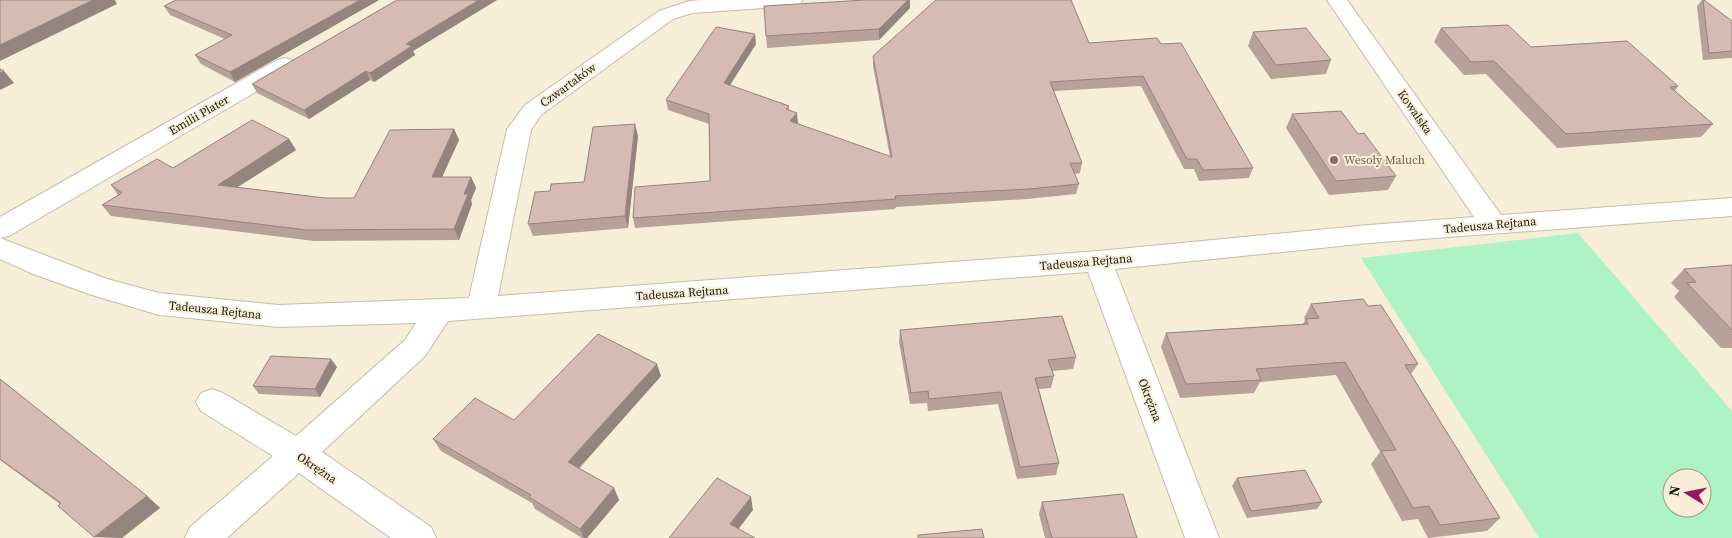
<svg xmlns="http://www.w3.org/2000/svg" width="1732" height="538" font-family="'Source Serif 4',serif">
<rect width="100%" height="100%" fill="#f7eed7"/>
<path fill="#aef3c3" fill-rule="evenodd" d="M1578,233L1732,411V538H1539L1361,258ZM1672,478H1702V508H1672Z"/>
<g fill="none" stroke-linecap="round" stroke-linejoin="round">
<defs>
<path id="street" d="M702,0H803L800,4L793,6L692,13L673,19L541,115L531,130L498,296L1098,251L1369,225L1474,217L1327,0H1347L1501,215L1732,198V216L1369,243L1115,269L1219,538H1185L1088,272L448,321L425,356L322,452L431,527L436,538H391L299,473L227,538H185L190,527L273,456L201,411L196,402L201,393L212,389L223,393L296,436L405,340L416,323L278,327L159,315L92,295L33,274L0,259V238L107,279L159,293L278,305L469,298L507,129L525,105L659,11L689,1Z
M285,58L293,60L296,65L293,70L9,236L0,238V217L277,60Z"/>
</defs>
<use href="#street" stroke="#c6bda6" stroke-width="2"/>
<use href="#street" fill="#fff" fill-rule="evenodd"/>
</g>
<path fill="#b7a199" d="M176,0H379L235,82L201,64L195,55L225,39L170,15L164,6Z
M397,0H497L413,51L415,55L374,82L370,80L309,119L257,93L252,84Z
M1702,0H1704L1732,21V58L1703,60L1697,6Z
M764,6L910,8L879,40L767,48Z
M1441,28L1531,47L1678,86L1675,91L1713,124L1701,137L1557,148L1486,74L1464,75L1434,42Z
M1253,32L1331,60L1326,74L1271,79L1248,46Z
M1089,43L1161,44L1253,168L1249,178L1199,181L1194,169H1184L1141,86L1054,91L1082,163L1080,173L1074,174L1079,184L1076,194L1027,199L896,207L895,209L635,228L633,218L710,181L709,124L668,110L666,100L756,44L730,85L789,106V111L798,124L890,157L873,66V56Z
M1292,114L1358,134L1396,176L1388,190L1329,195L1286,128Z
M454,129L459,140L442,177H471L476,188L471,200L472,204L459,240L314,241L111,216L102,205L118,195L111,185L173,168L289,139L296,150L238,187L325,198H354Z
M638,136L628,228L533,236L528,224L550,191L584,182Z
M1732,265V348H1721L1674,297L1679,291L1671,283L1684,269Z
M1311,304L1368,306L1418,364L1411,374L1500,518L1487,531L1428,538L1418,519L1402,521L1371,464L1380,452L1336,375L1260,382L1254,393L1180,398L1161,347L1166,333L1303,324L1305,320L1304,318Z
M900,330L1076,357L1073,369L1052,371L1054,376L1051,388L1039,389L1059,463L1056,475L1017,479L998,404L928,411L927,403L910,404L899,342Z
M337,367L320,397L259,394L253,386Z
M661,376L579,468L614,488L619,500L587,538H582L535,509L532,503L441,451L433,439L514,420Z
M0,379L147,496L160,508L60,504L0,460Z
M1237,478L1322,502L1317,509L1247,518L1232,486Z
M1042,502L1137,538H1045L1039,514Z"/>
<path fill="#95837d" d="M93,0H115L117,4L0,61V45Z
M360,0H379L235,82L230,72Z
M479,0H497L413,51L415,55L374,82L370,73L406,44Z
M908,0H910V8L879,40V29Z
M755,34L756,44L725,93L724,83Z
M4,71L14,83L0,90V73Z
M366,71L370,80L309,119L304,110Z
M797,113L798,124L790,121Z
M635,124L638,136L628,228L625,216Z
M454,129L459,140L437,188L432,177Z
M289,139L296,150L225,195L218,185Z
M471,177L476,188L471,200L472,204L459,240L454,229L464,194Z
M331,359L337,367L320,397L315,389Z
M657,364L661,376L574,474L568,462Z
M614,488L619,500L587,538H584L580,529Z
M147,496L160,508L122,538L94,537Z
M751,497L753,510L733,536L730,524Z"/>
<path fill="#d5bbb2" stroke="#95837d" d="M0,0H93L0,45Z
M176,0H360L230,72L195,55L232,35L164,6Z
M397,0H479L406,44L412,46L370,73L366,71L304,110L252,84Z
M865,0H908L879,29L766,36L764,6Z
M936,0H1071L1089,43L1157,38L1161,44L1181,43L1253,168L1203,170L1197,159H1187L1143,76L1050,82L1082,163H1070L1079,184L1029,189L895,196L896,199L633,218L635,187L710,181L709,114L666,100L716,27L755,34L724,83L789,106L786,109L797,113L790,121L892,157L873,56Z
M1703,0H1704L1732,21V51L1709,53Z
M1508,25L1531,47L1627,41L1678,86L1670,87L1713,124L1566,134L1494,61L1471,62L1441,28Z
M1306,28L1331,60L1276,65L1253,32Z
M0,69L4,71L0,73Z
M1341,111L1358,134L1364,133L1396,176L1336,181L1292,114Z
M252,120L289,139L218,185L325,198H354L390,130L454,129L432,177H471L464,194H468L454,229L307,230L102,205L122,193L111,185L157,159L173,168Z
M635,124L625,216L528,224L535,192L550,191L551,184L584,182L593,127Z
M1732,265V330L1687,283L1696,282L1684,269Z
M1363,299L1368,306L1381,305L1418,364L1405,365L1500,518L1440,525L1429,506L1413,508L1381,451L1396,450L1345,362L1256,369L1261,380L1186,384L1166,333L1308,324L1306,319L1319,318L1311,304Z
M1062,316L1076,357L1048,360L1054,376L1035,378L1059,463L1020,467L1001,392L929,399L928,391L911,393L900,330Z
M598,334L657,364L568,462L614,488L580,529L529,497L531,495L433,439L475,398L514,420Z
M271,356L331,359L315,389L253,386Z
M0,379L147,496L94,537L58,506L61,503L0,459Z
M1305,470L1322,502L1251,511L1237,478Z
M717,478L751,497L730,524L755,538H669Z
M1123,494L1137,538H1052L1042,502Z
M982,529L984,538H918V535Z"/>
<circle fill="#8d6e63" stroke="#f7eed7" stroke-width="2" cx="1334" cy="160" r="5"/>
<g text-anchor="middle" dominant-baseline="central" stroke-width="4" stroke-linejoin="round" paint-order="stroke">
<g font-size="12" fill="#1a160e" stroke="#f7eed7">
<text transform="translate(568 85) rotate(-36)">Czwartaków</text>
<text transform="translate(1415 112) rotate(55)">Kowalska</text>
<text transform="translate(199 115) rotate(-30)">Emilii Plater</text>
<text transform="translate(1490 225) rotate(-5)">Tadeusza Rejtana</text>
<text transform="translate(1086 262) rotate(-5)">Tadeusza Rejtana</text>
<text transform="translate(682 293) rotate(-4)">Tadeusza Rejtana</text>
<text transform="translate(215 310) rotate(6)">Tadeusza Rejtana</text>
<text transform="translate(1150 400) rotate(69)">Okrężna</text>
<text transform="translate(317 468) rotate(34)">Okrężna</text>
</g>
<g font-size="12" fill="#785e54" stroke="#f7eed7" text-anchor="start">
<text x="1344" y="160">Wesoły Maluch</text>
</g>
</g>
<g transform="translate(1687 493) rotate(280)"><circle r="24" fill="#f7eed7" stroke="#9f9887"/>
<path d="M0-4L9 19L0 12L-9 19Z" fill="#981369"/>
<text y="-8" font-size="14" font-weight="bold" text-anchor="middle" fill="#1a160e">N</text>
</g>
</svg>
